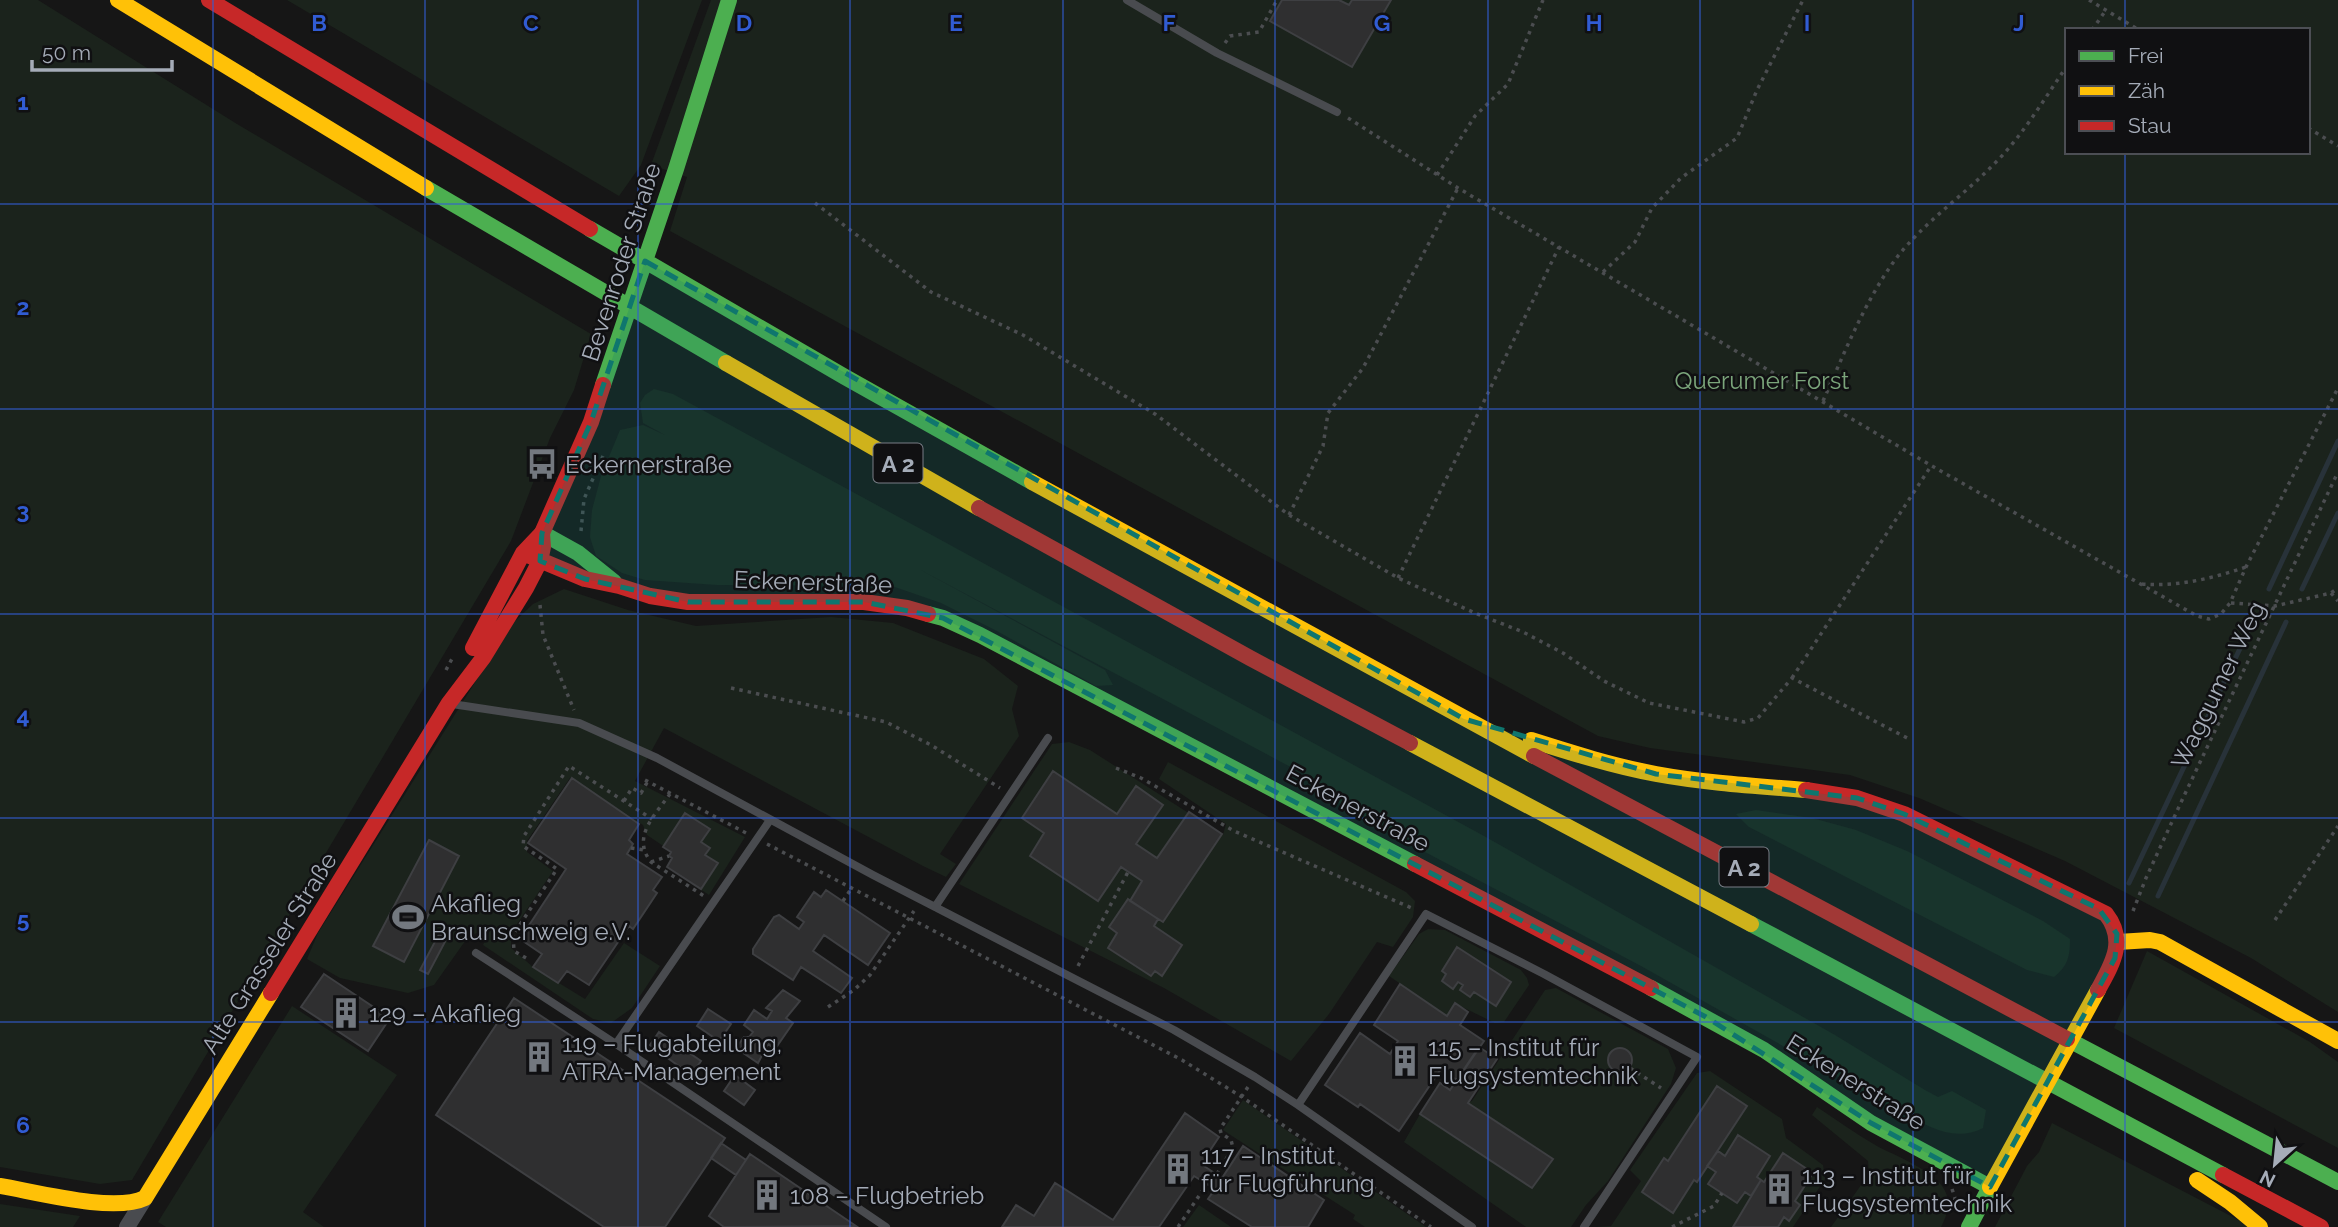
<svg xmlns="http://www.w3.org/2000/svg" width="2338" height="1227" font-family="Raleway,sans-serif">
<rect width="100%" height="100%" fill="#161616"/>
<path fill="#1b231c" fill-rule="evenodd" d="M0,0H38L237,124L591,334L574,390L550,438L511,541L132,1180L100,1184L0,1167Z
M287,0H702L641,165L619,196Z
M711,0H2338V1012L2251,958L2065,861L1919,798L1850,775L1650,748L1598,736L670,231L687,177L651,165ZM2067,30H2308V152H2067Z
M654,389L673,394L1484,836L1835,1035L1925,1090L1938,1097L1952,1091L1986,1110L1983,1128C1954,1143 1929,1126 1902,1113L1641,966L1351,813L1325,791L1345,796L917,568L1105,670L1113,685L1096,686L995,630L941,603L892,586L717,585L645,580L622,573L596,556L590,537L592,510L601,476L620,430L643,425L665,435L643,423L640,403L645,395Z
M564,589L628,610L696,626L831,617L893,623L984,659L1018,686L1012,709L1019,736L940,854L956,864L946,877L923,866L664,728L635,781L745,837L709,895L667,867L675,854L647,835L643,825L570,778L527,841V852L553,871L511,933V948L533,967L585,999L624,943L660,966L632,1008L611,1023L593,1019L483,945L492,926L468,937L434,985L408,993L340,978L307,959L318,933L511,625L533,604Z
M1069,742L1090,750L1223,835L1226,824L1159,779L1168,762L1406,892L1415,901L1413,917L1393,947L1377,942L1329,1014L1291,1061L1164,988L959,884L1052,744Z
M1756,810L1812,818L1856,830L1907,851L2043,921L2070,939C2070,956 2068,966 2054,977L2027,970L1749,827L1736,814Z
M1428,929L1445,930L1521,970L1527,978L1529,985L1504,1022L1495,1023L1456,1004L1447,1016L1389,976L1419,934Z
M2147,951L2310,1042L2338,1062V1148L2114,1028Z
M1556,988L1668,1049L1676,1068L1671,1084L1608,1181L1586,1205L1571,1227H1526L1404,1142L1420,1114L1472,1101L1545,990Z
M292,1006L397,1075L303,1212L324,1227H166L158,1222Z
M1710,1071L1782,1119L1786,1138L1823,1165L1825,1179L1793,1227H1596L1611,1226L1641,1181L1630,1170L1697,1073Z
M1243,1100L1426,1227H1365L1353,1219L1355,1215L1232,1136L1223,1130Z
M1817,1107C1837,1120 1856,1134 1877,1146C1896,1156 1930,1169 1942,1186C1952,1199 1948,1214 1941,1227H1831L1869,1174L1868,1161L1812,1115Z
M2052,1123L2252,1227H1995L2027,1166L2039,1152Z
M0,1204L80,1216L73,1227H0Z
M1199,1205L1231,1227H1183Z"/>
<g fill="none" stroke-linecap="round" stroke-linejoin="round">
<path stroke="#283239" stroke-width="5" d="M2269,589L2338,441
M2302,589L2338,513
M2129,883L2253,621
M2158,896L2286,622"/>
</g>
<path fill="#2f2f30" stroke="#3e3f42" stroke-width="2" d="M1282,0H1339L1349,5L1352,0H1391L1352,67L1270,21Z
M1053,771L1117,814L1136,786L1163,805L1136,844L1157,858L1189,812L1222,834L1163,922L1130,901L1142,881L1121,867L1098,901L1030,856L1044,833L1022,818Z
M572,778L639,824L629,840L633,844L627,854L662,877L653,890L657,893L633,929L629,926L589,985L567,971L558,983L533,967L542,954L520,939L566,869L528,843Z
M685,813L710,829L701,842L710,848L705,855L718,863L701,889L667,867L672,858L669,856L671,852L663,847Z
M429,840L459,856L404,962L373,946Z
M826,890L890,933L868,965L824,935L813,951L852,978L841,993L801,967L793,980L753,954V949L774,917L779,915L799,929L804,922L797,917L814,892L821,897Z
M1128,899L1158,919L1154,926L1182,945L1162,976L1155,971L1151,976L1108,948L1117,933L1109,927Z
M439,934L447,938L428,974L420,970Z
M1457,947L1511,982L1496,1006L1474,992L1470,997L1460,990L1463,985L1458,982L1453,989L1442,981L1446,974L1442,971Z
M324,974L390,1018L368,1051L301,1007Z
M1400,984L1447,1016L1455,1003L1468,1012L1460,1025L1484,1041L1457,1080L1441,1069L1399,1131L1360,1104L1358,1107L1325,1085L1360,1033L1390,1054L1398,1041L1374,1025Z
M783,990L800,1001L786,1018L793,1023L775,1049L768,1044L758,1063L736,1048L744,1037H749L753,1032L744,1025L754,1010L767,1019L772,1011L766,1008Z
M514,998L725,1138L665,1227H604L436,1115Z
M708,1009L731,1024L719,1041L697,1026Z
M659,1032L701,1061L691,1075L650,1045Z
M1479,1047L1497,1059L1468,1103L1553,1159L1532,1188L1420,1114L1440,1083L1450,1090Z
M1608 1060a12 12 0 1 1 24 0a12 12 0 1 1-24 0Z
M735,1075L755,1090L744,1105L724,1091Z
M1717,1086L1747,1106L1697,1182L1694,1180L1673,1213L1642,1192L1664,1158L1668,1161Z
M1185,1113L1219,1137L1201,1164L1222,1178L1243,1146L1324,1200L1308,1227H1252L1208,1199L1215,1189L1194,1176L1159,1227H1002L1016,1205L1034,1216L1055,1183L1113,1220Z
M1738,1135L1770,1156L1757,1177L1761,1180L1751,1196L1745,1192L1737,1203L1708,1184L1716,1172L1707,1166L1718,1151L1725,1156Z
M721,1143L746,1160L736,1175L711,1158Z
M1783,1153L1813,1173L1795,1201L1800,1205L1789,1221L1784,1217L1778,1227H1733L1761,1180L1764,1182Z
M750,1154L856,1226L724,1227L709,1216Z"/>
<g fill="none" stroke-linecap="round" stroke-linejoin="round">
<path stroke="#4b4d50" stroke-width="3.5" stroke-dasharray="3.5 5" stroke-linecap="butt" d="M2089,0L2139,30
M2092,30L2106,10
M1225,43L1230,36L1259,32L1277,0
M1348,118L1458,188L1932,466L2197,616L2209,619L2221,614L2230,603L2246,567L2338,388
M2308,128L2338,146
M1437,175L1475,116L1508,84L1543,0
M815,203L931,292L1023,335L1155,414L1289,515L1398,578L1475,613L1523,632L1563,653L1604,681L1649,703L1744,722L1758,718L1792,678L1911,740
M1603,272L1635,242L1652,208L1681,178L1737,138L1757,90L1803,0
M1823,401C1843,356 1862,308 1890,267C1917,227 1960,199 1993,165C2022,137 2044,99 2067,66
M1289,515L1323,446L1328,413L1363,368L1458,188
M581,531L584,499L603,456
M1398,578L1559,247
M2142,584C2179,587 2213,578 2246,567
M2331,593L2338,601
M2231,603L2275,606L2331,593L2338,588
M540,605L543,635L574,710
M446,670L454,655
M1792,678L1931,466
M731,688L886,722L931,745L1000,788
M1116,768L1141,778L1234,831L1414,909
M645,780L748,834
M670,794C655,815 631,837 651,862L704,896
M624,801L632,788L641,793L648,781
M767,844L1182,1060L1242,1097L1431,1227
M631,848L644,850
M651,862L669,856
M843,901L851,889
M2133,911L2146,878L2183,798L2338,472
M2275,920L2338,826
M526,958L514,951L513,935L557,869L523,846L524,836L569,766L652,819
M1078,966L1128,872
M828,1007L854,990L870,975L914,911
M1630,1068L1661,1088
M1217,1174L1233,1148L1231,1140L1221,1133L1220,1129L1248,1087
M1952,1189L1955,1198L1952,1212
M1178,1227L1207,1184
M1672,1227L1714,1206L1722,1193"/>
<path stroke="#494b4f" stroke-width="8" d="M1127,0L1217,53L1337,112
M452,704L579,723L657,758L873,875L1174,1030L1255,1077L1298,1105L1472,1227
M935,907L1048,738
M476,953L616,1044L886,1227
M616,1044L770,820
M1298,1105L1426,914L1544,974L1697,1057L1584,1227"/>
<path stroke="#494b4f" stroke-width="16" d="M127,1227L145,1198"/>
<path stroke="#4caf50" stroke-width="16" d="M426,188L726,363
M590,229L845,377L1032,482
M603,385L676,169L729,0
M542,533L578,553L614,582
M928,614L943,618L980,635L1415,864
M1751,924L2223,1175
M1651,988L1764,1050L1871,1123L1990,1187L1969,1227
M2067,1039L2338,1182"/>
<path stroke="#ffc107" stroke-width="16" d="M118,0L426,188
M726,363L979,508
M1032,482L1534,756
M1531,740C1572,753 1613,766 1656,774C1705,783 1756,786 1806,790
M1410,743L1751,924
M2118,942L2150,940L2160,942L2338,1041
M2197,1180L2230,1202L2260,1227
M0,1186C36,1192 114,1213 145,1198L271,993
M1990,1187L2098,990"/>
<path stroke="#c62828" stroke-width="16" d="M209,0L590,229
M979,508L1250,658L1410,743
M523,553L585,579L619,586L650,596L688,602H864L907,608L928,614
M473,648L523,553L542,533L591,422L603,385
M1534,756L2067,1039
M1806,790L1857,798L1904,814L2106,914C2127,941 2112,964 2098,990
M1415,864L1651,988
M271,993L449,703L483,658L526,588L540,561L543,547L542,533
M2223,1175L2321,1227"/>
</g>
<path fill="#0f766e" fill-opacity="0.2" stroke="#0f766e" stroke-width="5" stroke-dasharray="14 9" stroke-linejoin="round" d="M645,261L1464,719L1656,774L1857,798L1904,814L2099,909L2117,934L2115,958L1990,1187L1871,1123L1706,1017L943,618L864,602H688L585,579L540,561L542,533L591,422Z"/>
<path fill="none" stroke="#315cd3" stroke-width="2" stroke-opacity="0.55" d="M213,0V1227M425,0V1227M638,0V1227M850,0V1227M1063,0V1227M1275,0V1227M1488,0V1227M1700,0V1227M1913,0V1227M2125,0V30M2125,152V1227M0,204H2338M0,409H2338M0,614H2338M0,818H2338M0,1022H2338"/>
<defs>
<symbol id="bus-bare" viewBox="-9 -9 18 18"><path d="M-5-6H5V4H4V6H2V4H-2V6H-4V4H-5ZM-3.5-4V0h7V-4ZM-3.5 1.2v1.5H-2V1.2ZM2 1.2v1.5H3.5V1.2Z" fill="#73787f" stroke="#101012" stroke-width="2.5" paint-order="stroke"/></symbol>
<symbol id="stadium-bare" viewBox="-9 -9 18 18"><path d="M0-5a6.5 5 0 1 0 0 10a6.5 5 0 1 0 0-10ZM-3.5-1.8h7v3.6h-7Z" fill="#73787f" stroke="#101012" stroke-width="2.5" paint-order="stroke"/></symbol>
<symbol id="building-bare" viewBox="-9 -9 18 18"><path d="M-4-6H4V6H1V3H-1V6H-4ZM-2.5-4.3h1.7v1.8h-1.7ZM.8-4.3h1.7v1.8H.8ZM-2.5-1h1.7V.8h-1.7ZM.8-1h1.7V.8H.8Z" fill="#73787f" stroke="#101012" stroke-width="2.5" paint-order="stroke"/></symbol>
</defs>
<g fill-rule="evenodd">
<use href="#bus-bare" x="520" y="442" width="44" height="44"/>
<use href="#stadium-bare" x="386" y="895" width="44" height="44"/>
<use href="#building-bare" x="324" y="991" width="44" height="44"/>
<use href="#building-bare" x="517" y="1035" width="44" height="44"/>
<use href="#building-bare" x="1383" y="1039" width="44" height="44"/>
<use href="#building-bare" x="1156" y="1147" width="44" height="44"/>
<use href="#building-bare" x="1757" y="1167" width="44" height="44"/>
<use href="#building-bare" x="745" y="1173" width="44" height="44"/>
</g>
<g text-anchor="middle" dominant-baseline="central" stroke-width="5" stroke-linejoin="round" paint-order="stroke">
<g fill="#101012" stroke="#787d86" stroke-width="2">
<rect x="873.5" y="443.5" width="49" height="39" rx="5"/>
<rect x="1719.5" y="847.5" width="49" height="39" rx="5"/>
</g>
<g font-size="23" font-weight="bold" fill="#a5acb8">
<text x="898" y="463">A 2</text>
<text x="1744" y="867">A 2</text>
</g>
<g font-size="24" fill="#a5acb8" stroke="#101012">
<text transform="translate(621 262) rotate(-72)">Bevenroder Straße</text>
<text transform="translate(813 582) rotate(2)">Eckenerstraße</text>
<text transform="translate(2218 685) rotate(-64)">Waggumer Weg</text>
<text transform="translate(1358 808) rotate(28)">Eckenerstraße</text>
<text transform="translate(269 953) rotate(-58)">Alte Grasseler Straße</text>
<text transform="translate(1856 1082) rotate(32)">Eckenerstraße</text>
</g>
<g font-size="24" fill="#7ba57b" stroke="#101012">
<text x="1762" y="380">Querumer Forst</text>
</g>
<g font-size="24" fill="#a5acb8" stroke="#101012" text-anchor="start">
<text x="565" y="464">Eckernerstraße</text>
<text x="431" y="903">Akaflieg<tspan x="431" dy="28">Braunschweig e.V.</tspan></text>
<text x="369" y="1013">129 – Akaflieg</text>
<text x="562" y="1043">119 – Flugabteilung,<tspan x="562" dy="28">ATRA-Management</tspan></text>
<text x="1428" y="1047">115 – Institut für<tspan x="1428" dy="28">Flugsystemtechnik</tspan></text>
<text x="1201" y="1155">117 – Institut<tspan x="1201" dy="28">für Flugführung</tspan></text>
<text x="1802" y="1175">113 – Institut für<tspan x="1802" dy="28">Flugsystemtechnik</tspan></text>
<text x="790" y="1195">108 – Flugbetrieb</text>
</g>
</g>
<g font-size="23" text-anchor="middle" font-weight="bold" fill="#315cd3" stroke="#101012" stroke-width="5" stroke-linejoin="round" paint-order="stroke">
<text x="319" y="31">B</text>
<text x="531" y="31">C</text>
<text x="744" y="31">D</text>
<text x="956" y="31">E</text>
<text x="1169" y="31">F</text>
<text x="1382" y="31">G</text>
<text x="1594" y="31">H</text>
<text x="1807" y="31">I</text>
<text x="2019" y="31">J</text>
<text x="23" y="110">1</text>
<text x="23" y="315">2</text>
<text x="23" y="519">3</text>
<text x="23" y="724">4</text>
<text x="23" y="928">5</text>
<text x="23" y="1133">6</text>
</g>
<rect x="2065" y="28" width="245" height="126" fill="#101012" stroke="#4c4e54" stroke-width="2"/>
<rect x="2079" y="51" width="35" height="10" fill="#4caf50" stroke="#4c4e54" stroke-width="2"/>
<text x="2128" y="63" font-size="21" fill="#a5acb8">Frei</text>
<rect x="2079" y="86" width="35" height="10" fill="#ffc107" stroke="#4c4e54" stroke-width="2"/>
<text x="2128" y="98" font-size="21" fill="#a5acb8">Zäh</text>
<rect x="2079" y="121" width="35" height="10" fill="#c62828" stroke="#4c4e54" stroke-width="2"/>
<text x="2128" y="133" font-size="21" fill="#a5acb8">Stau</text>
<g transform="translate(2275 1164) rotate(207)" stroke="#101012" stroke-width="5" paint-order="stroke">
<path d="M0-5L12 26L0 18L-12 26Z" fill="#a5acb8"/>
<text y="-10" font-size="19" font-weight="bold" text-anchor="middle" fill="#a5acb8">N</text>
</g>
<path d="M32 60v10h140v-10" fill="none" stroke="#a5acb8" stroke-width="3.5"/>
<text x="42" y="60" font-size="21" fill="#a5acb8" stroke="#101012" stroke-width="5" paint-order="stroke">50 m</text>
</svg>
